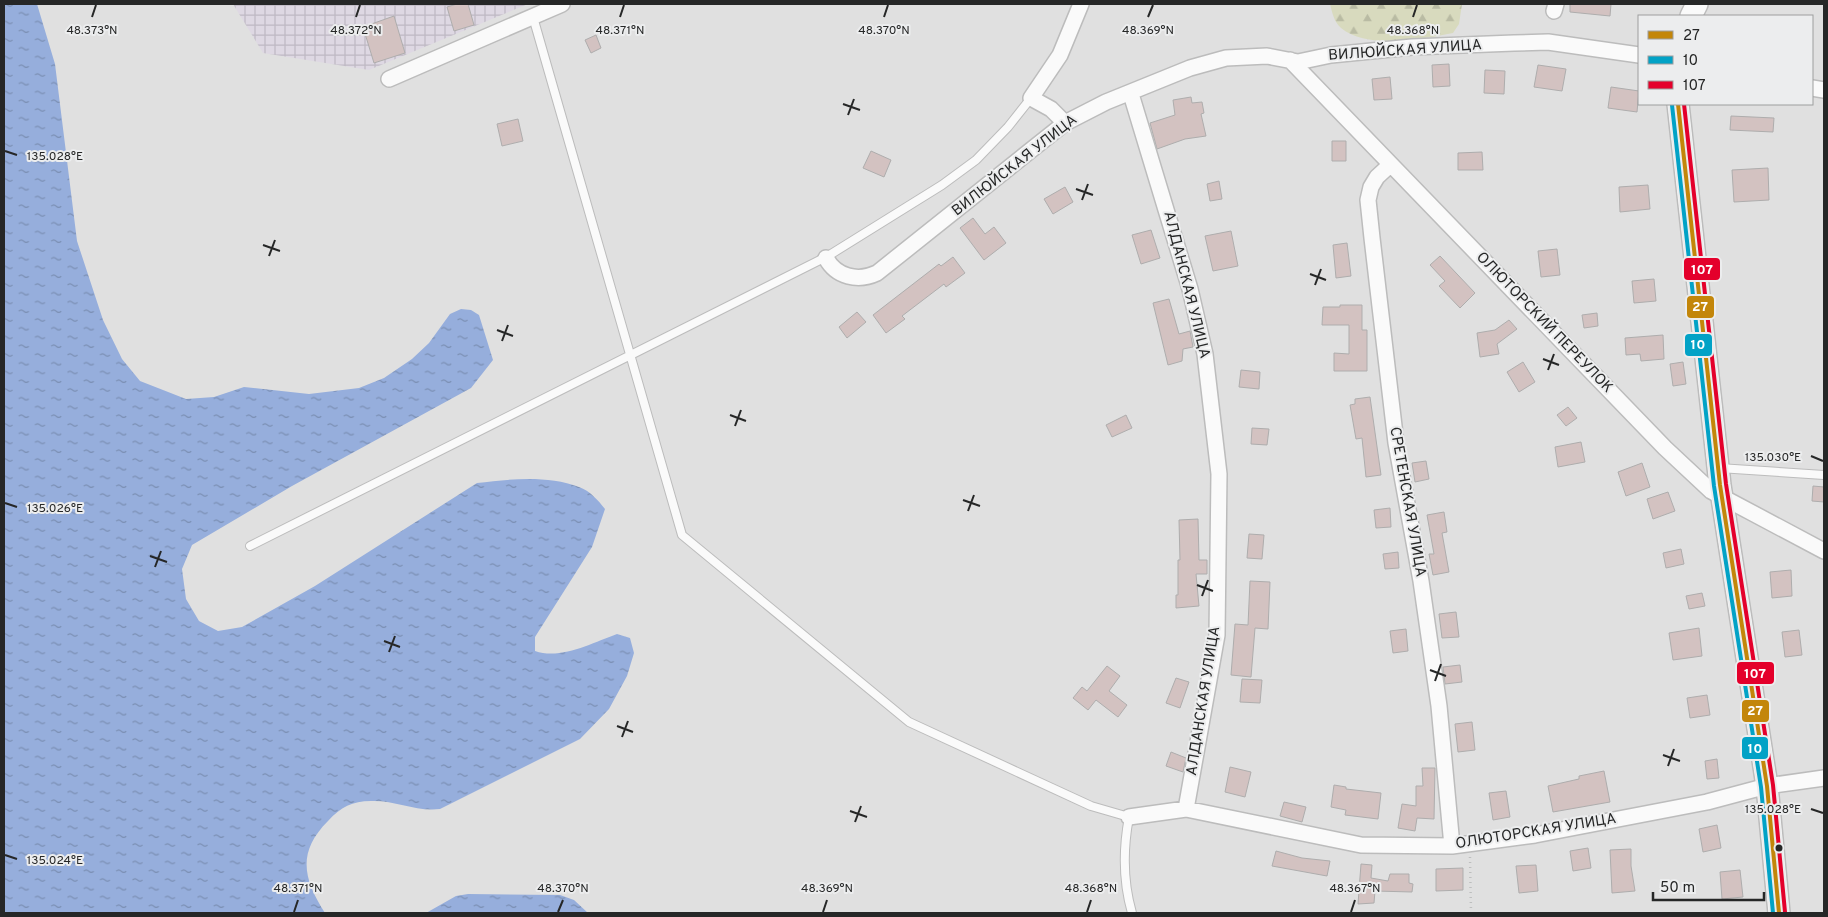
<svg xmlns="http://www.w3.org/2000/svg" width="1828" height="917" font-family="Overpass,sans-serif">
<defs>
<pattern id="industrial-grid" width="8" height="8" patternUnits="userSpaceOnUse" patternTransform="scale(1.25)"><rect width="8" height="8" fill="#ded8e3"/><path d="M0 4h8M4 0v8" fill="none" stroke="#beb9c3"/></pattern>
<pattern id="forest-firs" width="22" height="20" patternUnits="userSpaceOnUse" patternTransform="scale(1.25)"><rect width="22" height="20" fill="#d8dabe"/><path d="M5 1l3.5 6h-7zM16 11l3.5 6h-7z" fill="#b9bba3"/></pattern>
<pattern id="water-ripples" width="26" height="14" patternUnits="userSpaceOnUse" patternTransform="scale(1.25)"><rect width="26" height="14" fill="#96aedc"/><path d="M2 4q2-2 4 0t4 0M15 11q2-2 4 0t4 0" fill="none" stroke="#7a8eb2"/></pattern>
</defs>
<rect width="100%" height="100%" fill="#e0e0e0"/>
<path fill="url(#industrial-grid)" d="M233,4H528L369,70L263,53Z"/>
<path fill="url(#forest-firs)" d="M1330,4H1462L1459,24L1453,33C1422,39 1368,50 1341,28C1334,22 1332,12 1330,4Z"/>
<path fill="url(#water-ripples)" d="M4,4H37L55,64L77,241L103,320L122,359L140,381L186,399L214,397L244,387L309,394L359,388L384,378L412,359L429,343L450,314L461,309L471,310L479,315L493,360L471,388L292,486L192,545L182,569L186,599L199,621L218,631L242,627L315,586L477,483C509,479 548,475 579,487C590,491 598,500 605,509L592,547L535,637V651C561,660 592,643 617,634L630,638L634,653L627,676L609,709L580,739L440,809C416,812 395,800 371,801C352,801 341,807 328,821C297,852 303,879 325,913H4Z
M468,894L560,895L574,900L588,913H426L456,896Z"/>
<path fill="#d3c2c1" stroke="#aeadad" d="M457,4H468L474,25L454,31L447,7Z
M1570,4H1611L1610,16L1570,12Z
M394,16L405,53L374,63L363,27Z
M596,35L601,48L591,53L585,40Z
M1449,64L1450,86L1433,87L1432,65Z
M1538,65L1566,69L1562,91L1534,87Z
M1485,70L1505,71L1504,94L1484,93Z
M1390,77L1392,99L1374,100L1372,79Z
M1611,87L1639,91L1637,112L1608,108Z
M1191,97L1192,103L1202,102L1204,113L1201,114L1206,136L1185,139L1157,149L1150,123L1175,115L1173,100Z
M1731,116L1774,118L1773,132L1730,130Z
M518,119L523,141L502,146L497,124Z
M1332,141H1346V161H1332Z
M871,151L891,160L884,177L863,168Z
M1482,152L1483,170H1458V153Z
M1768,168L1769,200L1734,202L1732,170Z
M1219,181L1222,199L1210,201L1207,184Z
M1648,185L1650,209L1620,212L1619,187Z
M1065,187L1073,202L1053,214L1044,199Z
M973,218L985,234L994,227L1006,243L984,260L960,228Z
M1151,230L1160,258L1141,264L1132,235Z
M1231,231L1238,266L1213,271L1205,236Z
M1347,243L1351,276L1336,278L1333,245Z
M1557,249L1560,275L1541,277L1538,251Z
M1440,256L1475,293L1460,308L1439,286L1445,281L1430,265Z
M953,257L965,273L946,287L944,284L902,316L905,319L886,333L873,315L939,264L941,266Z
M1654,279L1656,301L1634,303L1632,281Z
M1169,299L1179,334L1190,331L1193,347L1183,349L1182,361L1168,365L1153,303Z
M1340,305H1362V330H1367V371H1334V353L1349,354V325H1322L1323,307H1340Z
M857,312L866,322L847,338L839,327Z
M1597,313L1598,326L1584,328L1582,315Z
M1509,320L1517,329L1497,344L1499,354L1480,357L1477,333L1495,330Z
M1663,335L1664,359L1641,361L1640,354L1626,355L1625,338Z
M1523,362L1535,382L1519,392L1507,372Z
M1683,362L1686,384L1673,386L1670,364Z
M1241,370L1260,372L1259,389L1239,387Z
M1370,397L1381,475L1366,477L1362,438L1356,439L1350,405L1355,404V399Z
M1568,407L1577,418L1566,426L1557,415Z
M1126,415L1132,428L1112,437L1106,425Z
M1252,428L1269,429L1267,445L1251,444Z
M1581,442L1585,462L1558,467L1555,447Z
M1426,461L1429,479L1415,482L1412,463Z
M1642,463L1650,487L1626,496L1618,472Z
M1813,486L1824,487V502L1812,501Z
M1668,492L1675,511L1653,519L1647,499Z
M1390,508L1391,527L1376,528L1374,510Z
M1444,512L1447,532L1442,533L1449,572L1433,575L1429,554H1434L1427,515Z
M1198,519L1199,560H1207V574H1196L1199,606L1176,608V595H1178V560H1180L1179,520Z
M1249,534L1264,535L1262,559L1247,558Z
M1681,549L1684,564L1666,568L1663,553Z
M1398,552L1399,568L1385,569L1383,554Z
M1791,570L1792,596L1772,598L1770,572Z
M1250,581L1270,582L1268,629L1255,628L1251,677L1231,675L1235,624L1248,625Z
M1702,593L1705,606L1689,609L1686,596Z
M1456,612L1459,637L1442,638L1439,614Z
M1699,628L1702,656L1673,660L1669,633Z
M1406,629L1408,651L1393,653L1390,631Z
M1799,630L1802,655L1785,657L1782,632Z
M1460,665L1462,682L1445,684L1443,667Z
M1107,666L1120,676L1109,691L1127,705L1118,717L1096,700L1088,710L1073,698L1082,687L1087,691Z
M1176,678L1189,682L1180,708L1166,703Z
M1242,679L1262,680L1260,703L1240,702Z
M1707,695L1710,715L1690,718L1687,698Z
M1472,722L1475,750L1458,752L1455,724Z
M1171,752L1186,758L1183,772L1166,766Z
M1717,759L1719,778L1707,779L1705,761Z
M1230,767L1251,772L1245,797L1225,792Z
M1422,768H1435L1434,819L1417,818L1415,831L1398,828L1402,804L1416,806V786H1423Z
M1604,771L1610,802L1553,812L1548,786L1579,779V776Z
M1334,785L1346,787V789L1381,793L1378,819L1345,815L1346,810L1331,807Z
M1506,791L1510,817L1493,820L1489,793Z
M1284,802L1306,807L1302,822L1280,816Z
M1717,825L1721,848L1703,852L1699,829Z
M1588,848L1591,868L1573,871L1570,851Z
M1631,849V866L1635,891L1612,893L1610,850Z
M1276,851L1302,858L1330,861L1327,876L1272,866Z
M1361,864L1372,865L1371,878L1388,881L1390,874H1409V883L1413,884L1412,892L1375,891L1374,903L1358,904Z
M1536,865L1538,891L1519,893L1516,866Z
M1463,868V890L1436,891V869Z
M1740,870L1743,897L1722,899L1720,872Z"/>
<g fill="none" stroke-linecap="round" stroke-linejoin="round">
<defs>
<path id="lane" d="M533,17L682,535L909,722L1091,806L1129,817C1123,849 1123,882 1132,913
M1719,468L1824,475
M250,546L828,256L942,185L976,160L1008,127L1031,98"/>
<path id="street" d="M1554,11L1556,4
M1290,60L1665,448L1711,491L1824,551
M389,79L562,4
M1812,88L1824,90
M1131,94L1190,289L1205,354L1219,474L1217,635L1186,809
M1065,123L1051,109L1031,98L1060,55L1081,4
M1390,165L1377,177L1371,187L1368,200L1372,238L1396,443L1421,581L1439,706L1452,846
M826,258C836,277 858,282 877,273L1065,123L1106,102L1190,68L1226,58L1267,56L1298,62L1331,55L1412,47L1514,43L1548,42L1639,55
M1129,817L1186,809L1361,845L1452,846L1535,835L1707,802L1767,786L1824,778"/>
<path id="secondary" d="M1691,16L1697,4
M1678,104L1720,485L1767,786L1779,913"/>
</defs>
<use href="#lane" stroke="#bcbcbc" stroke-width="10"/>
<use href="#street" stroke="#bcbcbc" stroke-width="18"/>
<use href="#secondary" stroke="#bcbcbc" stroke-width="24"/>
<path stroke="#bebfbf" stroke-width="2.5" stroke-dasharray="1 4" stroke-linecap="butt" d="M1470,857L1471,913"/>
<use href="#lane" stroke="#fafafa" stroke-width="8"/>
<use href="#street" stroke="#fafafa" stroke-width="15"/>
<use href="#secondary" stroke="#fafafa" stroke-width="21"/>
<defs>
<path id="bus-1" d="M1678,104L1720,485L1767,786L1779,913"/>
<path id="bus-2" d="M1672,105L1714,486L1761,787L1773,913"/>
<path id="bus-3" d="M1684,104L1726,484L1773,785L1785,912"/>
</defs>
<use href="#bus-1" stroke="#ecedee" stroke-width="8"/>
<use href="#bus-2" stroke="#ecedee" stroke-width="8"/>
<use href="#bus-3" stroke="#ecedee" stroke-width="8"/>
<use href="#bus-1" stroke="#c3860a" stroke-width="4"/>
<use href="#bus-2" stroke="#02a2c6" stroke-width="4"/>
<use href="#bus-3" stroke="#e4002b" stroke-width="4"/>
</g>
<path fill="none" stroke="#262727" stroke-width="2" d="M92,17L96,5M356,17L360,5M620,17L624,5M884,17L888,5M1148,17L1153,5M1413,17L1417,5M843,104L860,110M848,115L854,99M5,151L17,155M1076,189L1093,195M1082,200L1088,184M263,245L280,251M269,256L275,240M1310,274L1326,280M1315,285L1321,269M497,330L513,336M502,341L508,325M1543,359L1559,365M1548,370L1554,354M730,415L746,421M735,426L741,410M1811,456L1823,461M963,500L980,506M5,503L17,507M968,511L974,495M150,556L167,562M155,567L161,551M1197,585L1213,591M1202,596L1208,580M384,641L400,647M389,652L395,636M1430,670L1446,676M1435,681L1441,664M617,726L633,732M622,737L628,721M1663,755L1680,761M1668,766L1674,749M1811,809L1823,813M850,811L867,817M855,822L861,806M5,855L17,859M294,912L298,900M558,912L563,900M823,912L827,900M1087,912L1091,900M1351,912L1355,900"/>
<circle fill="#262727" stroke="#ecedee" stroke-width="2" cx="1779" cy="848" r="4.5"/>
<g text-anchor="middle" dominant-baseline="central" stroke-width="4" stroke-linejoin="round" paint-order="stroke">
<g font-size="15" fill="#262727" stroke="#ecedee">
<text transform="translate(1405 51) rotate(-4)">ВИЛЮЙСКАЯ УЛИЦА</text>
<text transform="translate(1015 166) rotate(-38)">ВИЛЮЙСКАЯ УЛИЦА</text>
<text transform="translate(1186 285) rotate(76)">АЛДАНСКАЯ УЛИЦА</text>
<text transform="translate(1544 323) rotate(46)">ОЛЮТОРСКИЙ ПЕРЕУЛОК</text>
<text transform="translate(1407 502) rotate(80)">СРЕТЕНСКАЯ УЛИЦА</text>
<text transform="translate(1204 701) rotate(-81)">АЛДАНСКАЯ УЛИЦА</text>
<text transform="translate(1536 832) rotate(-9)">ОЛЮТОРСКАЯ УЛИЦА</text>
</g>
</g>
<g font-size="12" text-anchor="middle" fill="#262727" stroke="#ecedee" stroke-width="4" stroke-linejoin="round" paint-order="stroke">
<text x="92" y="34">48.373°N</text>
<text x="356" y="34">48.372°N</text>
<text x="620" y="34">48.371°N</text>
<text x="884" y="34">48.370°N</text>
<text x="1148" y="34">48.369°N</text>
<text x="1413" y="34">48.368°N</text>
<text x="55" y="160">135.028°E</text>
<text x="1773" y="461">135.030°E</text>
<text x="55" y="512">135.026°E</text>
<text x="1773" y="813">135.028°E</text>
<text x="55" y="864">135.024°E</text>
<text x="298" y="892">48.371°N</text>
<text x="563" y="892">48.370°N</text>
<text x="827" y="892">48.369°N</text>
<text x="1091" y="892">48.368°N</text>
<text x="1355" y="892">48.367°N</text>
</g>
<g stroke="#ecedee" stroke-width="2">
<rect x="1683" y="257" width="38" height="24" rx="5" fill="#e4002b"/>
<rect x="1686" y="295" width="29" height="24" rx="5" fill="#c3860a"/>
<rect x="1684" y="333" width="29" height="24" rx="5" fill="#02a2c6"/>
<rect x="1736" y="661" width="39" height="24" rx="5" fill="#e4002b"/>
<rect x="1741" y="699" width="29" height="24" rx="5" fill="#c3860a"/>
<rect x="1741" y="736" width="28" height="24" rx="5" fill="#02a2c6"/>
</g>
<g font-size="14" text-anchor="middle" font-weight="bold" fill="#fff">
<text x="1702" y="274">107</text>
<text x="1700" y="311">27</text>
<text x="1698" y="349">10</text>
<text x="1755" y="678">107</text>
<text x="1755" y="715">27</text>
<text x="1755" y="753">10</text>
</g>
<rect width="1828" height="917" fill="none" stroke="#262727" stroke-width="10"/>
<rect x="1638" y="15" width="175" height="90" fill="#ecedee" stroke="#9d9e9e"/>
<rect x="1648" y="31" width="25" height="8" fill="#c3860a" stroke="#9d9e9e"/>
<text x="1683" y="40" font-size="15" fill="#262727">27</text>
<rect x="1648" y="56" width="25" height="8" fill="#02a2c6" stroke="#9d9e9e"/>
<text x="1683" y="65" font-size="15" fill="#262727">10</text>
<rect x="1648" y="81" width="25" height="8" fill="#e4002b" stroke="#9d9e9e"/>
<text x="1683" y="90" font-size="15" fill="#262727">107</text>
<path d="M1653 892v8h111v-8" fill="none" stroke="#262727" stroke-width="2.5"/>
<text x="1660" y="892" font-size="15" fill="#262727" stroke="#ecedee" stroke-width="4" paint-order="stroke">50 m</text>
</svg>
